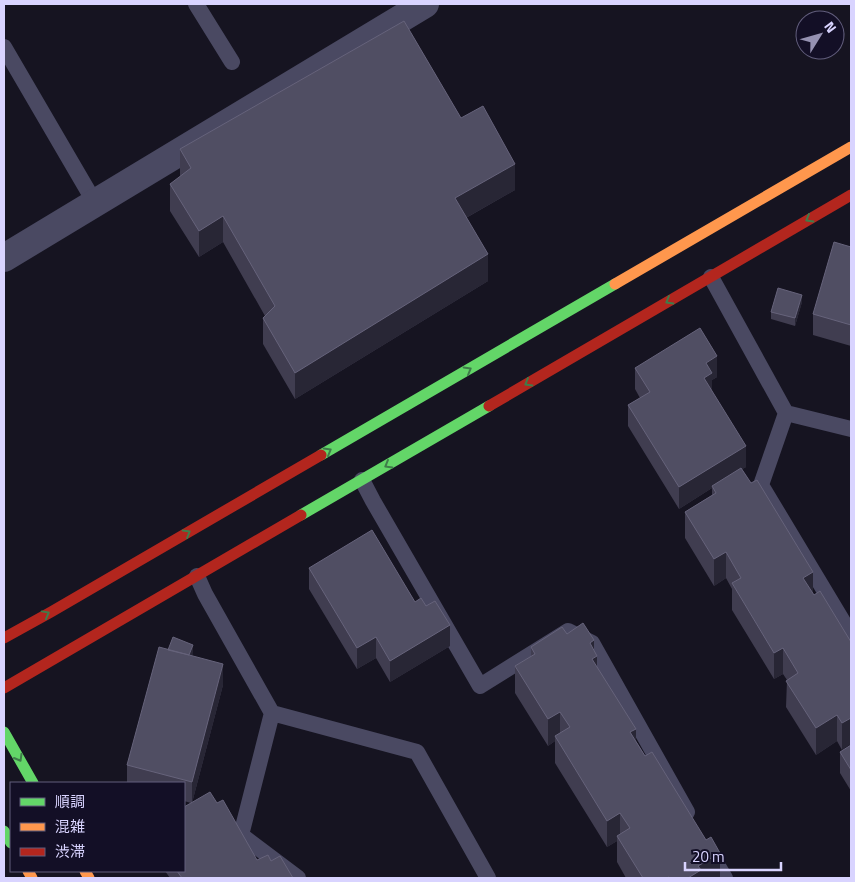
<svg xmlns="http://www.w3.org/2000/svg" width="855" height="882" font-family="'Titillium Web','Noto Sans JP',sans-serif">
<rect width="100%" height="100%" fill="#161421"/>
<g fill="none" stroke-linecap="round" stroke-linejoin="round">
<path stroke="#4a4962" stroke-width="16" d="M196,4L232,62
M4,47L95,203
M711,277L786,413L761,485L851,635
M786,413L851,429
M362,480L373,501L480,686L568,631L592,643L687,812
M197,576L205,594L272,713L241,835L298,878
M272,713L417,752L488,878
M709,851L725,878"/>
<path stroke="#4a4962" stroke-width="28" d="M4,258L425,4"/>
<path stroke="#63d668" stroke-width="11" d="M321,455L615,284
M301,515L489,406
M4,732L33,783
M4,831L11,843"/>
<path stroke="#ff974d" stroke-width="11" d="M615,284L851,147
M28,871L32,878
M85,871L89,878"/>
<path stroke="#b3261e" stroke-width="11" d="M489,406L851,195
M4,638L51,612L321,455
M4,688L301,515"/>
</g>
<path fill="#403d50" d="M461,118L515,190L466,218L488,281L295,399L263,344V318L265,316L223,242L199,257L170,211V184L180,177V149Z
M851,247V346L813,335V314Z
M802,302L795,326L771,319V312Z
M635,368L717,377L712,380V392L746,467L742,469L813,594L851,642L842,750L837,741L816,755L786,707L787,680L783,674L774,679L732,610V589L726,578L714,586L685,538V512L712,495V488L679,509L628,426V405L640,398L635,389Z
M309,568L415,602L450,646L390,682L376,658L357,669L309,589Z
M567,634L594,650L597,667L636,741L720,878H626L617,862V841L607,847L555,763V741L548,746L515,693V666L531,657V647Z
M193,653L192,656L223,685L192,803H217L257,860L271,861L293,878H170L165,871H184L191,803L184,801V783H127V765Z
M851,745V791L840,773V752Z"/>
<path fill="#282635" d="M515,164V190L455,224V198Z
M223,216V242L199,257V231Z
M488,254V281L295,399V373Z
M802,295V302L795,326V318Z
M717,356V377L712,380V394L704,378L706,363Z
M746,446V467L713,488L712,486V488L679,509V487Z
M726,552V578L714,586V559Z
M813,572V598L803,578Z
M450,625V646L390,682V661Z
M376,637V658L357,669V648Z
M594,640V658L597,656V682L592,685L590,643Z
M193,645V653L186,672V665Z
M783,648V674L774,679V653Z
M223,664V685L192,803V782Z
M560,712V738L555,736V741L548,746V719Z
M837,715V741L816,755V728Z
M851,718V744L842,750V723Z
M636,729V755L630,732Z
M620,813V839L617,836V841L607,847V821Z
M720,853V878H688L698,866Z"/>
<path fill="#504e63" stroke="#66637b" d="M404,21L461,118L483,106L515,164L455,198L488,254L295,373L263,318L275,306L223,216L199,231L170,184L191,168L180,149Z
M834,242L851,247V325L813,314Z
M778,288L802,295L795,318L771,312Z
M700,328L717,356L706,363L712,373L704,378L746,446L679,487L628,405L650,392L635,368Z
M741,468L751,483L757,480L813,572L803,578L814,595L820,591L851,642V718L842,723L837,715L816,728L786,681L798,673L783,648L774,653L732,583L741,578L726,552L714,559L685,512L716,493L712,486Z
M372,530L415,602L421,598L426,606L435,601L450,625L390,661L376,637L357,648L309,568Z
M583,623L594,640L590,643L597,656L592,659L636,729L630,732L645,756L652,752L706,840L711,837L720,853L698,866L701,870L688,878H670L669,877L666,878H643L617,836L630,828L620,813L607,821L555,736L570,727L560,712L548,719L515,666L535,654L531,647L562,627L567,634Z
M173,637L193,645L189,655L168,650Z
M159,647L223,664L192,782L127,765Z
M851,745V770L840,752Z
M210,792L217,803L223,800L257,860L268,855L271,861L280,856L293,878H182L177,871H184V807Z"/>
<defs><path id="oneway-chevron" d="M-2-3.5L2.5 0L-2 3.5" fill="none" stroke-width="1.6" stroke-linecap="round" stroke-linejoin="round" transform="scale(1.25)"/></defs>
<g stroke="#3f7c4a">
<use href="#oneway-chevron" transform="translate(809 219) rotate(150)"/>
<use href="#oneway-chevron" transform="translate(669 301) rotate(150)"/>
<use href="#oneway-chevron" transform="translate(468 370) rotate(-30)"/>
<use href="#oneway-chevron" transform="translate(528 383) rotate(150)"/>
<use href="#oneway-chevron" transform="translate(328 451) rotate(-30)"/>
<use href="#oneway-chevron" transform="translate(388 465) rotate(150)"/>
<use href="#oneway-chevron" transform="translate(187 533) rotate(-30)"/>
<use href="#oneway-chevron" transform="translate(46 614) rotate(-29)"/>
<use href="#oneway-chevron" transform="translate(19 758) rotate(60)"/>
</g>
<rect width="855" height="882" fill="none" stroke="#d9d4ff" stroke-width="10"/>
<rect x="10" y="782" width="175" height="90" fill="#130f26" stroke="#625e7d"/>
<rect x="20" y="798" width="25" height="8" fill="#63d668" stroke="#625e7d"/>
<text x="55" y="807" font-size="15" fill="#d9d4ff">順調</text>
<rect x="20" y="823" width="25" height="8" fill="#ff974d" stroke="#625e7d"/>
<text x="55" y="832" font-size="15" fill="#d9d4ff">混雑</text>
<rect x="20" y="848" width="25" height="8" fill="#b3261e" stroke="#625e7d"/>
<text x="55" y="857" font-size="15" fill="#d9d4ff">渋滞</text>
<g transform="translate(820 35) rotate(53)"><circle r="24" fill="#130f26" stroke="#625e7d"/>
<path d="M0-4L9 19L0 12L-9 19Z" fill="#9591b1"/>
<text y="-8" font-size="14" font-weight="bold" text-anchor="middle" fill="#d9d4ff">N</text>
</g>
<path d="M685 862v8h96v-8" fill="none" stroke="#d9d4ff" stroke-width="2.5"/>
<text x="692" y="862" font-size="15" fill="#d9d4ff" stroke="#130f26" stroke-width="4" paint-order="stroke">20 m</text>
</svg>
